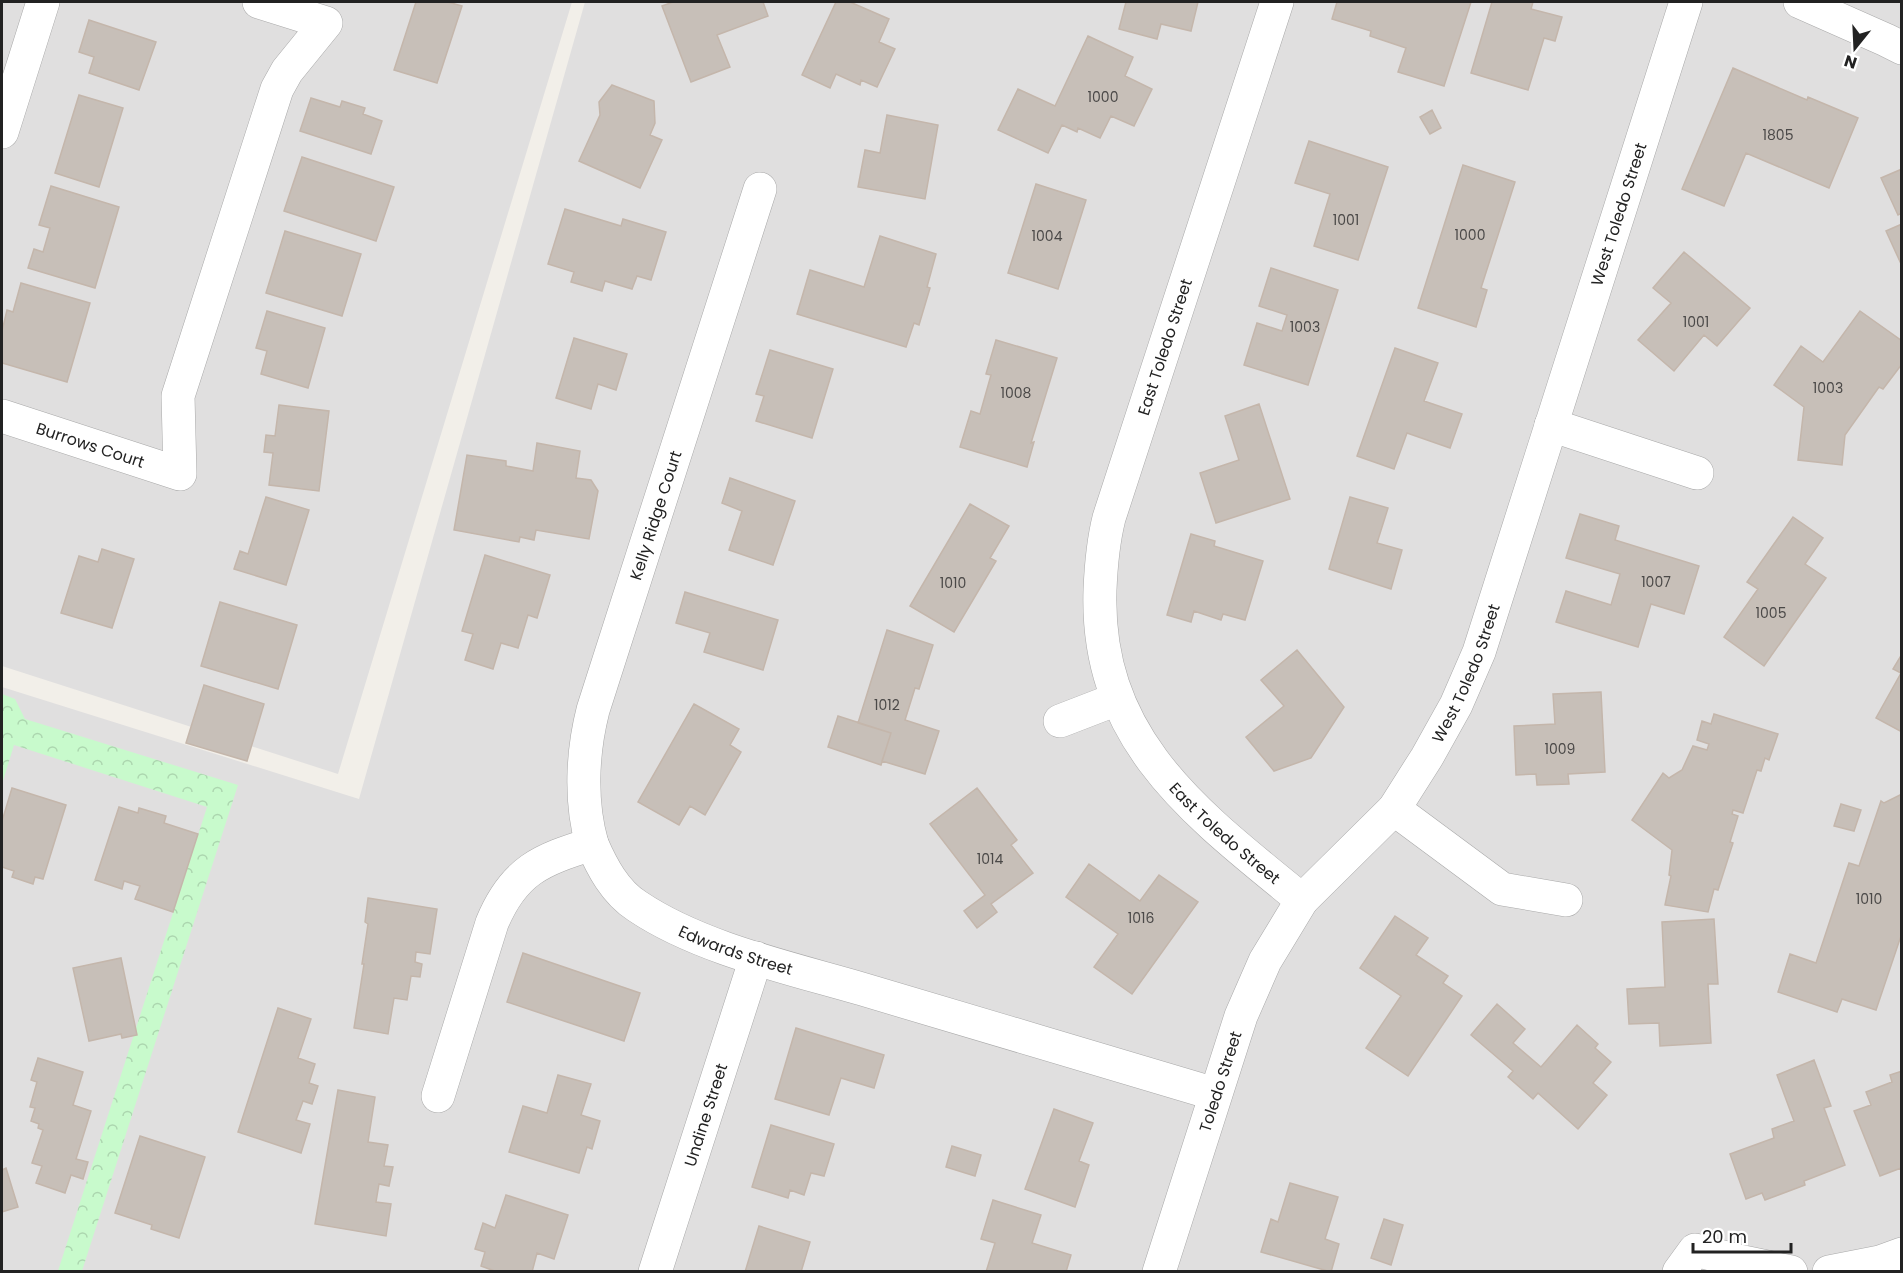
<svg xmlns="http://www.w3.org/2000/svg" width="1903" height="1273" font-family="Poppins,sans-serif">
<defs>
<pattern id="park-crowns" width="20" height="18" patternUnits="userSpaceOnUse" patternTransform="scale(1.5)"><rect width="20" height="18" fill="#c8facc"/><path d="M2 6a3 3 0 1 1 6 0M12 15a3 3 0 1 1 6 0" fill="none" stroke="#acd6af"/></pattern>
</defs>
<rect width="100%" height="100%" fill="#f2efe9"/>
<path fill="#e0dfdf" d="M2,2H572L338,774L2,666Z
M585,2H1901V1271H2V687L359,799Z"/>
<path fill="url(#park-crowns)" d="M2,694L15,699L25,719L238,785L82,1271H58L207,807L14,745L2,784Z"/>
<path fill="#c7bfb8" stroke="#c4b6ab" stroke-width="1.5" d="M416,2H448L462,6L437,83L394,70Z
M673,2H763L768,16L717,35L730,67L691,82L662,6Z
M836,2H850L889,19L879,42L895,49L877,87L861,80L860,85L836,74L830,88L802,75Z
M1126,2H1198L1191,31L1161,24L1157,39L1119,29Z
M1337,2H1471L1444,86L1398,72L1406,48L1370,36L1371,31L1332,19Z
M1492,2H1533L1531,9L1562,17L1555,41L1544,38L1528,90L1471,73Z
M89,20L156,42L139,90L89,73L94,57L79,52Z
M1088,36L1133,57L1125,76L1152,89L1134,126L1111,116L1100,138L1078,128L1077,132L1062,125L1048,153L998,130L1018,89L1055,106Z
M1733,68L1807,100L1808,97L1858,118L1829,188L1746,153L1724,206L1682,189Z
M612,85L654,101L655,123L650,135L662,140L640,188L579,161L600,115L599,102Z
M79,95L123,108L99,187L55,173Z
M311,98L340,107L342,101L365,108L363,114L382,121L371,154L300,131Z
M1432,110L1441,128L1430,134L1420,117Z
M887,115L938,125L925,199L858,187L865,150L880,153Z
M1309,141L1388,167L1358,260L1314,246L1330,194L1295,183Z
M302,157L394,187L376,241L284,211Z
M1463,165L1515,182L1481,288L1487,290L1476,327L1418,308Z
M1902,169V213L1898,215L1881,178Z
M1036,184L1086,200L1058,289L1008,273Z
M51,186L119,207L95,288L28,268L34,249L43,252L50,228L39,225Z
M565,209L621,226L623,219L666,232L651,280L637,276L632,289L605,281L602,291L571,282L574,272L548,264Z
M1902,224V266L1886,231Z
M285,231L361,254L342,316L266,293Z
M880,236L936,254L927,287L930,288L919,325L914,323L906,347L797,314L810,270L864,287Z
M1684,252L1750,308L1717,346L1704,335L1674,371L1638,340L1671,303L1653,288Z
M1271,268L1338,290L1308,385L1244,365L1257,323L1282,331L1287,315L1259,306Z
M21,283L90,303L67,382L2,363V331L7,310L13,312Z
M267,311L325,328L308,388L261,374L267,351L256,348Z
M1860,311L1902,341V364L1883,389L1879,387L1845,435L1842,465L1798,460L1804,407L1774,385L1801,346L1823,362Z
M574,338L627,354L616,390L598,384L591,409L556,398Z
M996,340L1057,358L1031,443L1034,442L1027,467L960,447L971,411L980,414L991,375L986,374Z
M1395,348L1438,363L1424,401L1462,414L1450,448L1407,433L1394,469L1357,456Z
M770,350L833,369L812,438L756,421L764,396L756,394Z
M1259,404L1290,499L1216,523L1200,473L1239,460L1225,416Z
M279,405L329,411L319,491L269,485L273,453L264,452L266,435L275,436Z
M537,443L580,451L576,478L591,480L598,491L589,539L536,530L534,540L520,537L519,542L454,530L467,455L506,461V466L533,471Z
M730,478L795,501L773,565L729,550L742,511L722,503Z
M266,497L309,510L286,585L234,569L240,551L248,554Z
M1350,497L1388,508L1377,543L1402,550L1391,589L1329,569Z
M970,504L1009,526L990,558L996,561L954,632L910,606Z
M1580,514L1619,526L1615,540L1699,566L1684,614L1651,604L1638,647L1556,622L1566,591L1611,605L1620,574L1566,558Z
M1793,517L1823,538L1805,564L1826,578L1764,666L1724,637L1758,589L1747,582Z
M1191,534L1215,541L1214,546L1263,561L1245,620L1223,614L1221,620L1194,611L1191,622L1167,615Z
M102,549L134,559L112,628L61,613L79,556L98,562Z
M485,555L550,575L537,618L528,615L518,648L501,643L493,669L465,660L473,634L462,631Z
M685,592L778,620L763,670L704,652L710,633L676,623Z
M220,602L297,625L278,689L201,666Z
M887,630L933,645L919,689L915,688L905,720L939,731L925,774L882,761L891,733L858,723Z
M1297,650L1344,707L1311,758L1274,771L1246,737L1284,706L1261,680Z
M1902,654V732L1876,718L1901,673L1893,669Z
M204,685L264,704L247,761L186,743Z
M1601,692L1605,772L1568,774L1569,784L1537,785L1536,774L1516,775L1514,726L1555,724L1553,694Z
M694,704L739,729L730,745L741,752L705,815L690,806L679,825L638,802Z
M1714,714L1778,734L1769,760L1765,758L1761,771L1757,770L1743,813L1733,810L1732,814L1738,816L1730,842L1733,843L1718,890L1714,889L1708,912L1665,905L1671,876L1669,875L1672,850L1632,820L1663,773L1669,778L1682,770L1693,746L1707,750L1709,744L1697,740L1702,721L1711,724Z
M838,716L891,733L881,765L828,747Z
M12,788L66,805L43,879L35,877L33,884L12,877L14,871L2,867V821Z
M977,788L1017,840L1011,845L1033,873L991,904L997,912L977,928L964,911L985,895L930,824Z
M1902,794V933L1876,1010L1842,999L1837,1012L1778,992L1790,954L1816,963L1849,863L1859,866L1881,801L1884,803Z
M1841,804L1861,810L1854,831L1834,826Z
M119,807L138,813L139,808L166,816L164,823L198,834L173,912L135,899L140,886L124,881L122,889L95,880Z
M1089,864L1140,901L1159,875L1198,902L1132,994L1094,967L1118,934L1066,897Z
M368,898L437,909L430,954L416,952L415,962L422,964L420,977L411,976L407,1000L394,998L388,1034L354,1028L364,964H362L368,924L365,922Z
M1395,916L1428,938L1416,955L1448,976L1443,983L1462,996L1408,1076L1366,1048L1401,996L1360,968Z
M1714,919L1718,984H1708L1711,1043L1660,1046L1659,1023L1629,1024L1627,989L1665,987L1662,922Z
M523,953L640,993L624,1041L507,1002Z
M121,958L137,1035L122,1038L121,1034L89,1041L73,968Z
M1497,1004L1525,1029L1513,1043L1541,1067L1577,1025L1598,1044L1595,1048L1611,1062L1593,1083L1607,1095L1578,1129L1538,1093L1533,1099L1508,1077L1513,1071L1471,1035Z
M278,1008L311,1019L298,1058L315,1064L309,1083L318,1086L312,1104L303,1101L296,1120L310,1124L301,1153L238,1132Z
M796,1028L884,1055L874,1088L841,1078L829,1115L775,1099Z
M38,1058L83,1072L73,1105L91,1111L76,1159L88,1162L83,1179L71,1175L65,1193L36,1183L42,1166L32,1163L43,1130L38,1128L39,1124L31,1121L35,1108L30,1107L37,1082L31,1080Z
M1814,1060L1831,1106L1824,1108L1845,1165L1804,1181L1805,1185L1765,1200L1762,1193L1746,1199L1730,1154L1774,1138L1772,1129L1794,1121L1777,1075Z
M1902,1071V1171L1901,1168L1880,1176L1854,1111L1871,1105L1866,1092L1892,1082L1890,1075Z
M558,1075L591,1084L581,1115L600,1121L592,1149L587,1147L579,1173L509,1152L523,1106L547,1113Z
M338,1090L375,1097L368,1142L388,1145L384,1166L393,1167L389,1186L379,1184L376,1202L391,1204L386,1236L315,1224Z
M1054,1109L1093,1123L1079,1161L1089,1165L1075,1207L1025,1189Z
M771,1125L834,1144L824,1176L811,1173L804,1195L790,1190L788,1198L752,1187Z
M140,1136L205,1157L179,1238L151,1229L152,1225L115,1213Z
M952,1146L981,1155L975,1176L946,1167Z
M6,1168L18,1207L2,1212V1170Z
M1290,1183L1338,1197L1325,1239L1339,1244L1331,1272L1261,1252L1271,1219L1278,1222Z
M506,1195L568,1215L554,1259L537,1253L532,1272H497L481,1266L485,1252L475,1249L483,1223L495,1228Z
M993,1200L1041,1215L1032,1243L1071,1255L1066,1272H986L995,1243L981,1239Z
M1384,1219L1403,1225L1391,1265L1371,1258Z
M759,1226L810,1242L801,1272H745Z"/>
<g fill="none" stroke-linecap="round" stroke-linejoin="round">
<defs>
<g id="minor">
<path id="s1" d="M1277,2L1109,518C1103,542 1101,565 1100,590C1095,741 1197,814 1302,900"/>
<path d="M1800,2L1886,40L1902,48"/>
<path d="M2,132L43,2"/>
<path id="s2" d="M2,416L180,474L178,396L277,89L287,71L326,23L259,2"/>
<path d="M1551,425L1697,473"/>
<path d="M1060,721L1117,699"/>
<path d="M1394,809L1502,889L1566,900"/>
<path id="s3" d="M592,844C580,802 582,753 593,710L760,189"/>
<path id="s4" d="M438,1096L492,923C514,870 541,860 592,844C602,867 615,892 637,906C699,948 790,968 862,989C980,1024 1097,1059 1215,1094"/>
<path id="s5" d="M655,1272L756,958"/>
<path id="s6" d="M1159,1272L1241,1016L1265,961L1302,900L1394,809L1427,757L1456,705L1479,652L1686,2"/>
<path d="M1679,1272L1695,1250L1743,1262L1791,1272"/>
<path d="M1829,1272L1880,1262L1902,1254"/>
</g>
</defs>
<use href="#minor" stroke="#a9a9a9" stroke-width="34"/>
<use href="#minor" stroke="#fff" stroke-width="33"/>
</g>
<g text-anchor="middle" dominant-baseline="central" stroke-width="6" stroke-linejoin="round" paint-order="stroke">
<g font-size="14" fill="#4b4948">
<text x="1103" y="97">1000</text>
<text x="1778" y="135">1805</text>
<text x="1346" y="220">1001</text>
<text x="1470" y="235">1000</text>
<text x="1047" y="236">1004</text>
<text x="1696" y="322">1001</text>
<text x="1305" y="327">1003</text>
<text x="1828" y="388">1003</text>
<text x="1016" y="393">1008</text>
<text x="1656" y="582">1007</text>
<text x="953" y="583">1010</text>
<text x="1771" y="613">1005</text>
<text x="887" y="705">1012</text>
<text x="1560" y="749">1009</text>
<text x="990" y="859">1014</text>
<text x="1869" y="899">1010</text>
<text x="1141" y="918">1016</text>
</g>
<g font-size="16" fill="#222" stroke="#fff">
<text stroke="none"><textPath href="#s6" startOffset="1168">West Toledo Street</textPath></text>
<text transform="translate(1165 347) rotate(-72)">East Toledo Street</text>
<text stroke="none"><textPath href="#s2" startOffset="93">Burrows Court</textPath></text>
<text stroke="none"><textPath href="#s3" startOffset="340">Kelly Ridge Court</textPath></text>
<text stroke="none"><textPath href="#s6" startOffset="684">West Toledo Street</textPath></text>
<text stroke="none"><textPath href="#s1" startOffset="900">East Toledo Street</textPath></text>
<text stroke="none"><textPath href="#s4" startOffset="501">Edwards Street</textPath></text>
<text stroke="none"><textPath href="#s6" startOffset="200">Toledo Street</textPath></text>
<text stroke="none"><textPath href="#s5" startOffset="165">Undine Street</textPath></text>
</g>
</g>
<rect width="1903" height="1273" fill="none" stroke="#222222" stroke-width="6"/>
<g transform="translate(1855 48) rotate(198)" stroke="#ffffff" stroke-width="4.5" paint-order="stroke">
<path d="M0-4.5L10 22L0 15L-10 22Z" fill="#222222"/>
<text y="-9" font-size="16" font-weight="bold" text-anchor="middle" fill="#222222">N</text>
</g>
<path d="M1693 1243v9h98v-9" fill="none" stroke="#222222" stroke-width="3"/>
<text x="1702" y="1243" font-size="18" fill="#222222" stroke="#ffffff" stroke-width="4.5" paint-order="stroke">20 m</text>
</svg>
